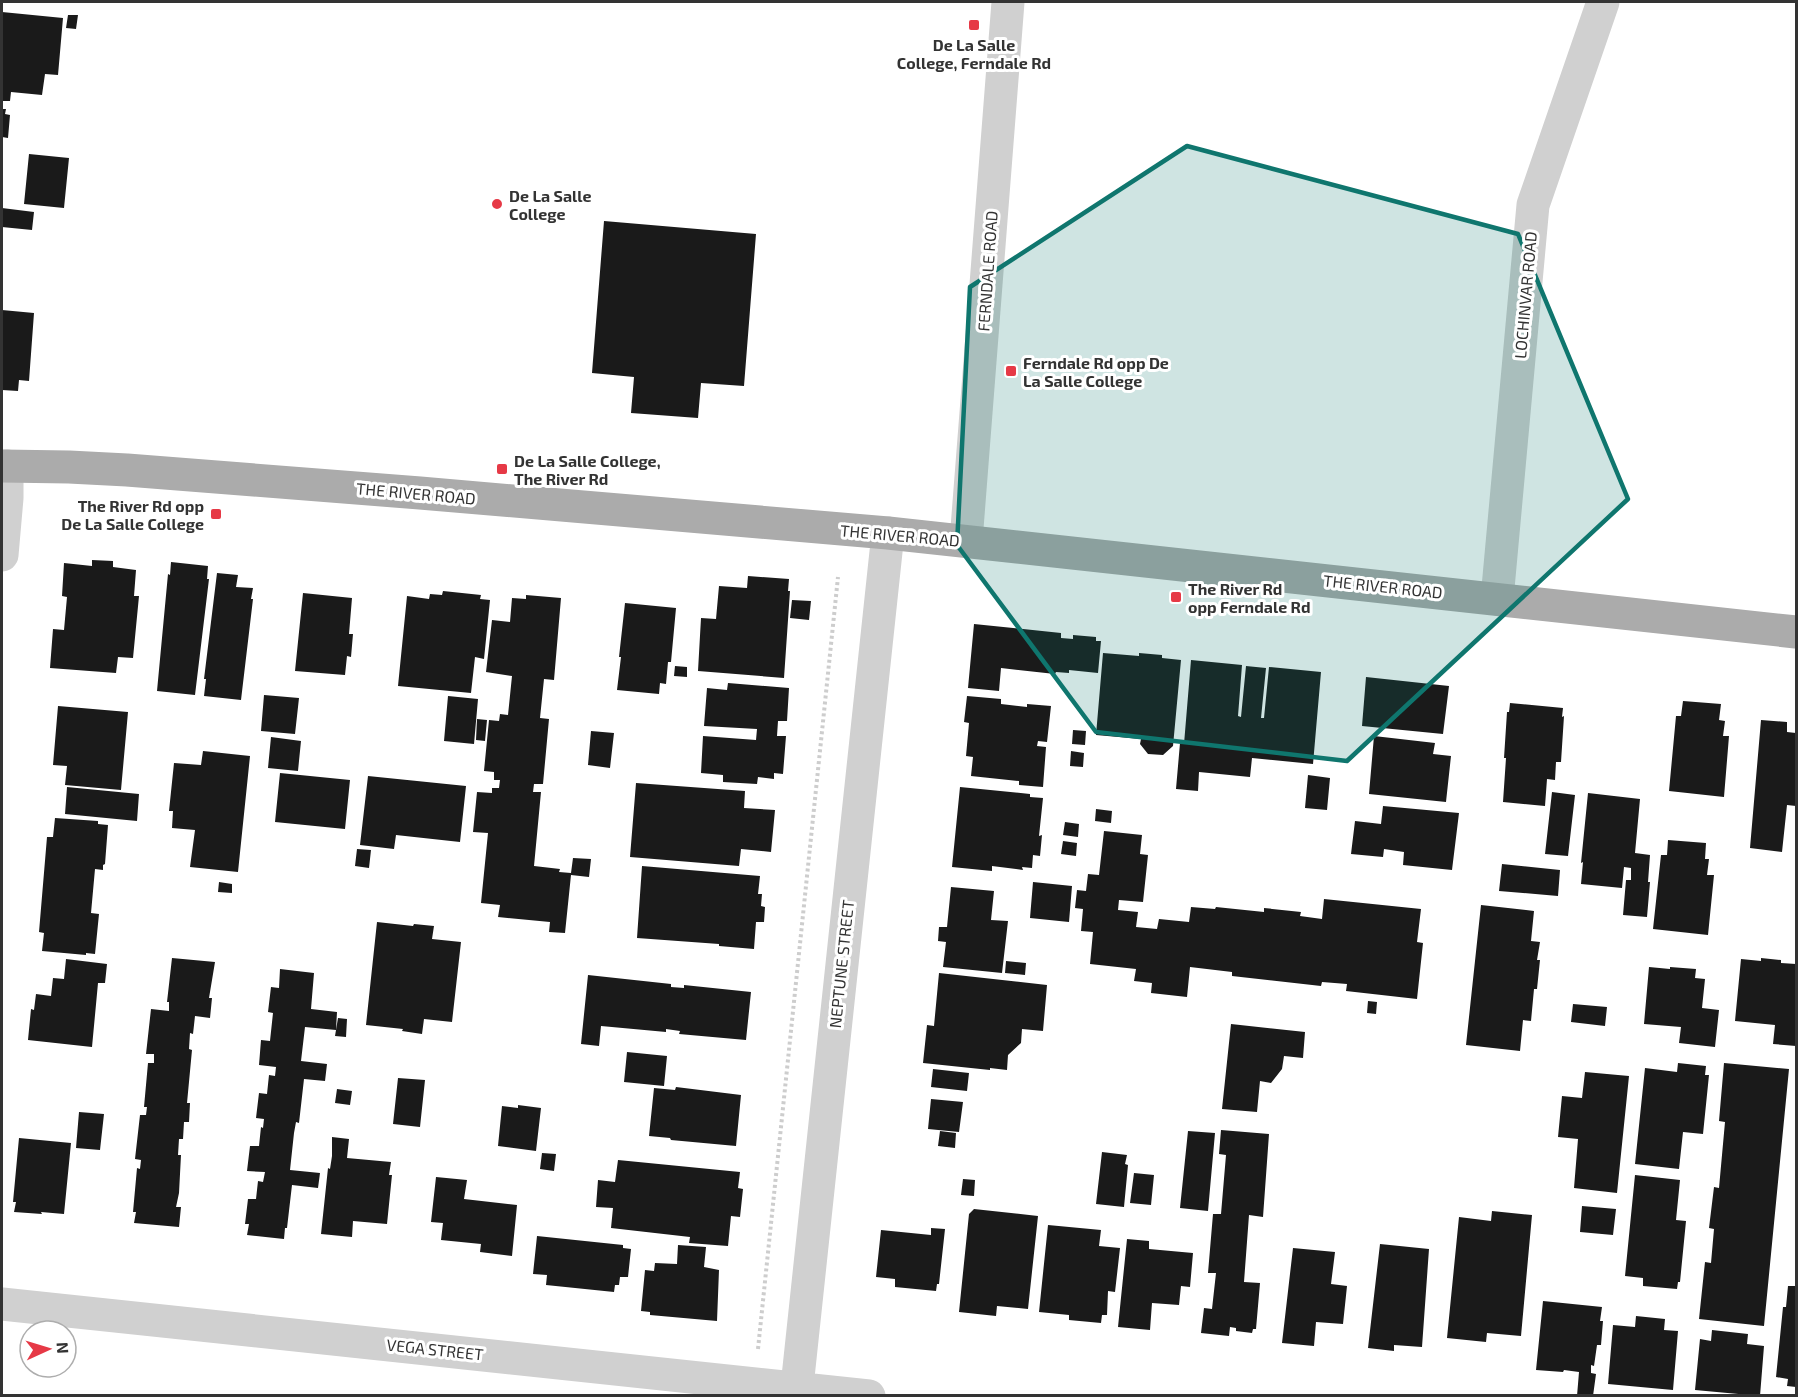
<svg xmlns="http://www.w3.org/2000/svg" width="1798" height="1397" font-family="'Exo 2',sans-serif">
<rect width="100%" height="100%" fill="#fff"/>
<path fill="#1a1a1a" d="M2,12L63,18L58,75L45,74L42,95L11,92L10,101H2Z
M68,15H78L76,29L66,28Z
M2,109H6L5,114L10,115L8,138L2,137Z
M29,154L69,158L64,208L24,204Z
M2,208L34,212L32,230L2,227Z
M604,221L756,234L744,386L701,383L698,418L631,413L634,377L592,373Z
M2,310L34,313L29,381L19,380L18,391L2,390Z
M92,560L113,561V567L136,570L134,596H139L133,658L118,657L116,673L50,668L53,629L64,630L67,597L62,596L64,563L92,566Z
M171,562L208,566L207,579H209L195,695L157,691L168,574L170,575Z
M217,573L238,575L236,587L253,588L251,599H253L241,700L204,696L206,679H204Z
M748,576L789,579L788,591H790L784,678L698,671L701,618L716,619L719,586L747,588Z
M443,591L481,595L480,599L490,600L484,659L475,657L471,693L398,686L407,596L429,599L430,594L442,595Z
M303,593L352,598L349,634H353L351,657L347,656L345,675L295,671Z
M526,595L561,598L554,680L544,679L540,718L549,719L543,784H534L533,792H541L534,866L560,869L559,872L571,873L573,858L591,859L589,877L571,875L565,933L549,932L550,922L498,917L500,905L481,903L488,833L473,832L477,792L492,793V788H499L500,780H494V772L484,771L489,720L499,721L500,714L508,715L512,676L486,672L492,620L510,622L512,598L526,599Z
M792,600L811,601L809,620L790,618Z
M625,603L676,608L671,662H668L666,684L660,683L659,694L617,690L621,657H619Z
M974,624L1061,633V638L1073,639V635L1096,637V641H1101L1098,673L1069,670V673L1056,672L1055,674L1001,668L999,691L968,688Z
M1103,653L1139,656V653L1162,655V658L1181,660L1173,746L1163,755L1148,754L1140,744L1141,739L1096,735Z
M1191,660L1242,665L1238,716L1241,717L1246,666L1266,668L1261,718H1264L1269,667L1321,672L1313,764L1252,758L1250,777L1199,772L1198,791L1176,789L1180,743L1184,744Z
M675,666L687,667V677L674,676Z
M1366,677L1449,686L1443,734L1362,726Z
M728,683L789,688L787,721H778L777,736H786L783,774L774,773V779L758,777L757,784L723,782V775L701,773L703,736L756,740L757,729L704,726L707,688L727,690Z
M264,695L299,698L295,734L261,731Z
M448,696L478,699L474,744L444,741Z
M967,696L1001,699V704L1027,707V704L1051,706L1047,742L1038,741L1037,746L1046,747L1043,787L1019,785V781L971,776L973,757L966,756L969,723L964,722Z
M1683,701L1721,704L1719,720L1725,721L1723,736H1729L1724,797L1669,791L1676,716H1681Z
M1510,703L1563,708L1562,717L1564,716L1561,762H1556L1555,780L1547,779L1545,806L1503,802L1506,758H1504L1507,712H1509Z
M58,706L128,712L121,790L65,785L67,766L53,765Z
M477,719L487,720L485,741L476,740Z
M1761,720L1787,722V732L1796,733V806L1787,805L1782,852L1750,848Z
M1073,730L1086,731L1085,745L1072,744Z
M591,731L614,733L610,768L588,765Z
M1374,736L1435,743L1433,754L1451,756L1446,802L1369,794Z
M271,737L301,741L298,771L268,768Z
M203,751L250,756L238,872L190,867L195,830L172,828L173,811H169L174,763L201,765Z
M1071,751L1084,753L1083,767L1070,766Z
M280,773L350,780L345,829L275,822Z
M1308,775L1330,778L1327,810L1305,808Z
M368,776L466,786L460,842L396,835L394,849L360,845Z
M636,783L745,791L744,808L775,810L771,852L741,849L739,866L630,857Z
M67,787L139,794L137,821L65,814Z
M960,787L1030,794V797L1043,798L1039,836L1042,835L1040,856L1033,855L1032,868L1022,867L1023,870L992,866V871L952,867Z
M1552,792L1575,795L1568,856L1545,854Z
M1588,793L1640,799L1635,853L1650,855L1648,882H1650L1647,917L1623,915L1626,880H1631V868L1624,867L1622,888L1581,884L1583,862L1581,863Z
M1383,806L1459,813L1452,870L1403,865L1404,852L1384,849L1383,857L1351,854L1355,821L1381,824Z
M1096,809L1112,811L1111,823L1095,821Z
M55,818L98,821V824L108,825L105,864L103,865V870L95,869L91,913L99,914L95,954L86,953V955L42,951L44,933L39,932L47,837H53Z
M1065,822L1079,824L1078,837L1063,835Z
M1104,831L1142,835L1140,854L1148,855L1143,902L1119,900L1118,910L1138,912L1136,927L1157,929L1159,919L1189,922L1191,907L1215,909L1216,907L1264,912V908L1301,912L1300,916L1322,919L1324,899L1421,909L1417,942L1423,943L1417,999L1346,991L1347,984L1322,982L1321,986L1232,976V972L1190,967L1187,997L1151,993L1152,983L1134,981L1136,969L1090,964L1093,932L1081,931L1083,909L1075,908L1077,890L1086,891L1088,874L1099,875Z
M1668,840L1706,843L1705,859H1709L1707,875H1714L1708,935L1653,929L1661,855H1667Z
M1063,841L1077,843L1076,856L1061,854Z
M357,849L371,850L369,868L355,866Z
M1502,864L1560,870L1558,896L1499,891Z
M642,866L760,876L758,894H762L761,906L765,907L764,922H756L754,949L719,946V944L637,938Z
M219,882L232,884V893L218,892Z
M1033,882L1072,886L1069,922L1030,918Z
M951,887L994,891L991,920L1008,921L1002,973L943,967L946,942L938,941L939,927H947Z
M1481,905L1534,911L1531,941L1540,942L1537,960H1540L1537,989H1534L1531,1021L1523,1020L1520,1051L1466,1045Z
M377,922L413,926L414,924L434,926L432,939L461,942L452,1022L424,1019L422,1034L402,1031L403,1029L366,1025Z
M172,958L215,962L209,998H212L210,1018L195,1016L193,1034L190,1033L189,1049L192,1050L187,1103H190L189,1122H184L183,1139H179L178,1155H181L179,1193L176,1207H181L179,1227L134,1223L136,1212H133L137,1168L140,1169L141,1160L135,1159L140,1115H146L147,1107H144L148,1063H154V1054H146L151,1009L169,1011V1002H167Z
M1761,958L1781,960V963L1796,964V1046L1773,1044L1775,1025L1735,1021L1741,959L1761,961Z
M66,959L107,964L105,983H98L92,1047L28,1040L31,1009L34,1010L36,994L51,996L53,978L64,979Z
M1006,961L1026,963L1025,975L1005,973Z
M1649,967L1670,969V967L1696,969L1695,978L1705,979L1702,1008L1719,1010L1715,1047L1679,1043L1681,1027L1644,1024Z
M280,969L314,973L311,1009L337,1012L336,1030L305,1027L301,1061L327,1064L325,1081L304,1079L299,1123L296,1122L294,1133L290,1170L320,1173L318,1188L292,1185L287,1228H285L284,1239L247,1235L249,1224H245L248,1199H256L258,1181L263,1182L265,1172L247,1171L250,1146H259L261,1127L263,1128L264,1119L256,1118L259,1093L267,1094L269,1075L275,1076L276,1067L259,1065L261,1040L270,1041L273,1013L268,1012L271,987L279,988Z
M939,973L1047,985L1043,1031L1022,1029L1021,1043L1008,1055L1007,1070L990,1068V1070L923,1063L927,1025L934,1026Z
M588,975L671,984V987L684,988V985L751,992L746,1040L679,1034L680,1031L666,1029V1032L601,1026L599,1046L581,1044Z
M1368,1001L1377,1002L1376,1014L1367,1013Z
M1573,1004L1607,1007L1605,1026L1571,1022Z
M338,1018L347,1019L346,1037L335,1036Z
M1231,1024L1305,1032L1303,1058L1284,1056L1282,1069L1271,1083L1260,1081L1257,1112L1222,1109Z
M627,1052L667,1056L664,1086L624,1082Z
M1678,1063L1706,1066L1705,1075H1709L1703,1134L1683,1132L1679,1169L1635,1164L1645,1068L1677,1072Z
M1724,1063L1789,1069L1764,1326L1699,1319L1705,1262L1711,1263L1714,1229L1709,1228L1714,1187L1719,1188L1725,1122L1719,1121Z
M933,1069L969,1073L967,1091L931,1087Z
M1585,1072L1629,1076L1617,1193L1574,1188L1578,1139L1558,1137L1562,1096L1582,1098Z
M398,1078L425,1080L420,1127L393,1124Z
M676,1087L741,1095L736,1146L671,1140L670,1138L649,1136L654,1088L675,1090Z
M337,1089L352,1091L350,1105L335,1103Z
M931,1099L963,1102L959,1132L928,1129Z
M518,1105L541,1108L536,1151L498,1146L502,1106L518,1108Z
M79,1112L104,1114L100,1150L76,1148Z
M1221,1130L1269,1134L1263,1217L1249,1215L1244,1282L1260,1283L1256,1329H1253L1252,1333L1236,1331V1328L1230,1327L1229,1336L1201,1333L1204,1308L1212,1309L1216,1273H1208L1213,1214H1221L1226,1155L1219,1154Z
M940,1131L956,1133L955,1148L938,1146Z
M1188,1131L1215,1133L1208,1211L1180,1208Z
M332,1137L349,1139L347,1158L391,1162L389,1175H392L387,1224L353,1221L352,1237L321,1234L328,1168L330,1169L332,1156Z
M19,1138L71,1143L64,1214L41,1212L42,1214L14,1212L16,1202H13Z
M1102,1152L1127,1155L1125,1164L1128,1165L1124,1207L1096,1204Z
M542,1153L556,1154L554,1171L540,1169Z
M618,1160L740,1172L738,1188L743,1189L740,1217L731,1216L728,1246L689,1243L690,1237L611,1228L613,1208L596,1207L598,1180L615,1182Z
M1134,1173L1154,1175L1151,1205L1130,1203Z
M1635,1175L1680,1180L1676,1220L1686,1221L1680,1282H1678L1677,1289L1643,1286V1278L1625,1276Z
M436,1177L467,1180L464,1199L517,1205L512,1256L480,1252L481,1244L441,1240L443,1223L431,1222Z
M963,1179L975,1180L974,1196L961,1195Z
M1582,1206L1616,1209L1613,1235L1580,1232Z
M974,1209L1038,1216L1028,1309L997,1306L996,1316L959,1312L969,1214Z
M1492,1211L1532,1215L1521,1336L1487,1333L1486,1342L1447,1338L1459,1217L1491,1221Z
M1048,1225L1101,1230L1099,1246L1120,1248L1115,1292L1108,1291L1107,1315H1102L1101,1323L1069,1320V1315L1039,1312Z
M931,1228L945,1229L939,1284H937L936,1291L895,1287V1279L876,1277L881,1230L931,1235Z
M537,1236L623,1245V1248L631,1249L628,1277H620L619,1285H615L614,1292L546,1285L547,1275L533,1274Z
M1127,1239L1149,1241V1249L1193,1253L1190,1287L1181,1286L1179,1305L1152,1303L1150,1330L1118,1327Z
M1380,1244L1429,1249L1422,1347L1394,1345V1351L1368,1348Z
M678,1245L706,1247L704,1267L719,1270L717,1321L650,1315V1312L641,1311L645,1270L654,1271L655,1263L677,1264Z
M1293,1248L1335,1252L1331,1284L1347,1286L1343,1324L1316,1322L1314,1346L1282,1343Z
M1788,1286H1796V1387L1787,1386L1788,1379L1776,1377L1783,1307H1786Z
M1543,1301L1602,1307L1600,1321H1603L1601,1345H1597L1594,1366L1591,1365V1373L1596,1374L1593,1396H1577L1579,1372L1564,1370L1563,1372L1536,1370Z
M1636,1316L1665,1319L1664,1330L1678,1331L1673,1390L1608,1384L1613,1325L1635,1327Z
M1712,1330L1748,1334L1747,1344L1764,1346L1760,1396L1695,1390L1700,1339L1711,1341Z"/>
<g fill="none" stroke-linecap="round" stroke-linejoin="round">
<path stroke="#cdcdcd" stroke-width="4" stroke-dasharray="3 3" stroke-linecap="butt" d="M758,1349L838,577"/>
<path stroke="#d0d0d0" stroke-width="33" d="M966,541L1008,2
M2,555L7,498V466
M1497,599L1533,205L1603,2
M2,1304L869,1396
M796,1396L888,533"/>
<path stroke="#ababab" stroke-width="33" d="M2,466L69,467L127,470L420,493L888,533L1796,632"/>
</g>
<path fill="#0f766e" fill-opacity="0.2" stroke="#0f766e" stroke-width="4.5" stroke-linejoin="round" d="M1187,146L1518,234L1628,499L1347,761L1096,732L957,545L970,287Z"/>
<g fill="#e63946" stroke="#fff" stroke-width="2">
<rect x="968" y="19" width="12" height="12" rx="3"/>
<circle cx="497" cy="204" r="6"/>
<rect x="1005" y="365" width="12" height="12" rx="3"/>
<rect x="496" y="463" width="12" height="12" rx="3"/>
<rect x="210" y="508" width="12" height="12" rx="3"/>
<rect x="1170" y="591" width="12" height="12" rx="3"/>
</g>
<g text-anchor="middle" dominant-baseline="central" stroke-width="6" stroke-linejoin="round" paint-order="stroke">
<g font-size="16" font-weight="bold" fill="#333" stroke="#fff" text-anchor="start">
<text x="974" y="44" text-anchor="middle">De La Salle<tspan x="974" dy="18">College, Ferndale Rd</tspan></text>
<text x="509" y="195">De La Salle<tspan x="509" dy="18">College</tspan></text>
<text x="1023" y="362">Ferndale Rd opp De<tspan x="1023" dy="18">La Salle College</tspan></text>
<text x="514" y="460">De La Salle College,<tspan x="514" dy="18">The River Rd</tspan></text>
<text x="204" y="505" text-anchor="end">The River Rd opp<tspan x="204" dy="18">De La Salle College</tspan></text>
<text x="1188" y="588">The River Rd<tspan x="1188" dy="18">opp Ferndale Rd</tspan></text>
</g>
<g font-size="16" fill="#333" stroke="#fff">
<text transform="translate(987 271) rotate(-86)">FERNDALE ROAD</text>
<text transform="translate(1525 295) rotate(-85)">LOCHINVAR ROAD</text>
<text transform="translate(416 493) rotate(5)">THE RIVER ROAD</text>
<text transform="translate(900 535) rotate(5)">THE RIVER ROAD</text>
<text transform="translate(1383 586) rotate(6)">THE RIVER ROAD</text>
<text transform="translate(841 964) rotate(-84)">NEPTUNE STREET</text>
<text transform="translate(435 1349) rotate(6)">VEGA STREET</text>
</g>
</g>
<rect width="1798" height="1397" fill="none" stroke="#333333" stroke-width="6"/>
<g transform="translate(48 1349) rotate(86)"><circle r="28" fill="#ffffff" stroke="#adadad" stroke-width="1.5"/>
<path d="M0-4.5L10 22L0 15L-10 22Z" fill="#e63946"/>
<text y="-9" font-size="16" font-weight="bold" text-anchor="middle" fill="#333333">N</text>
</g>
</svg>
